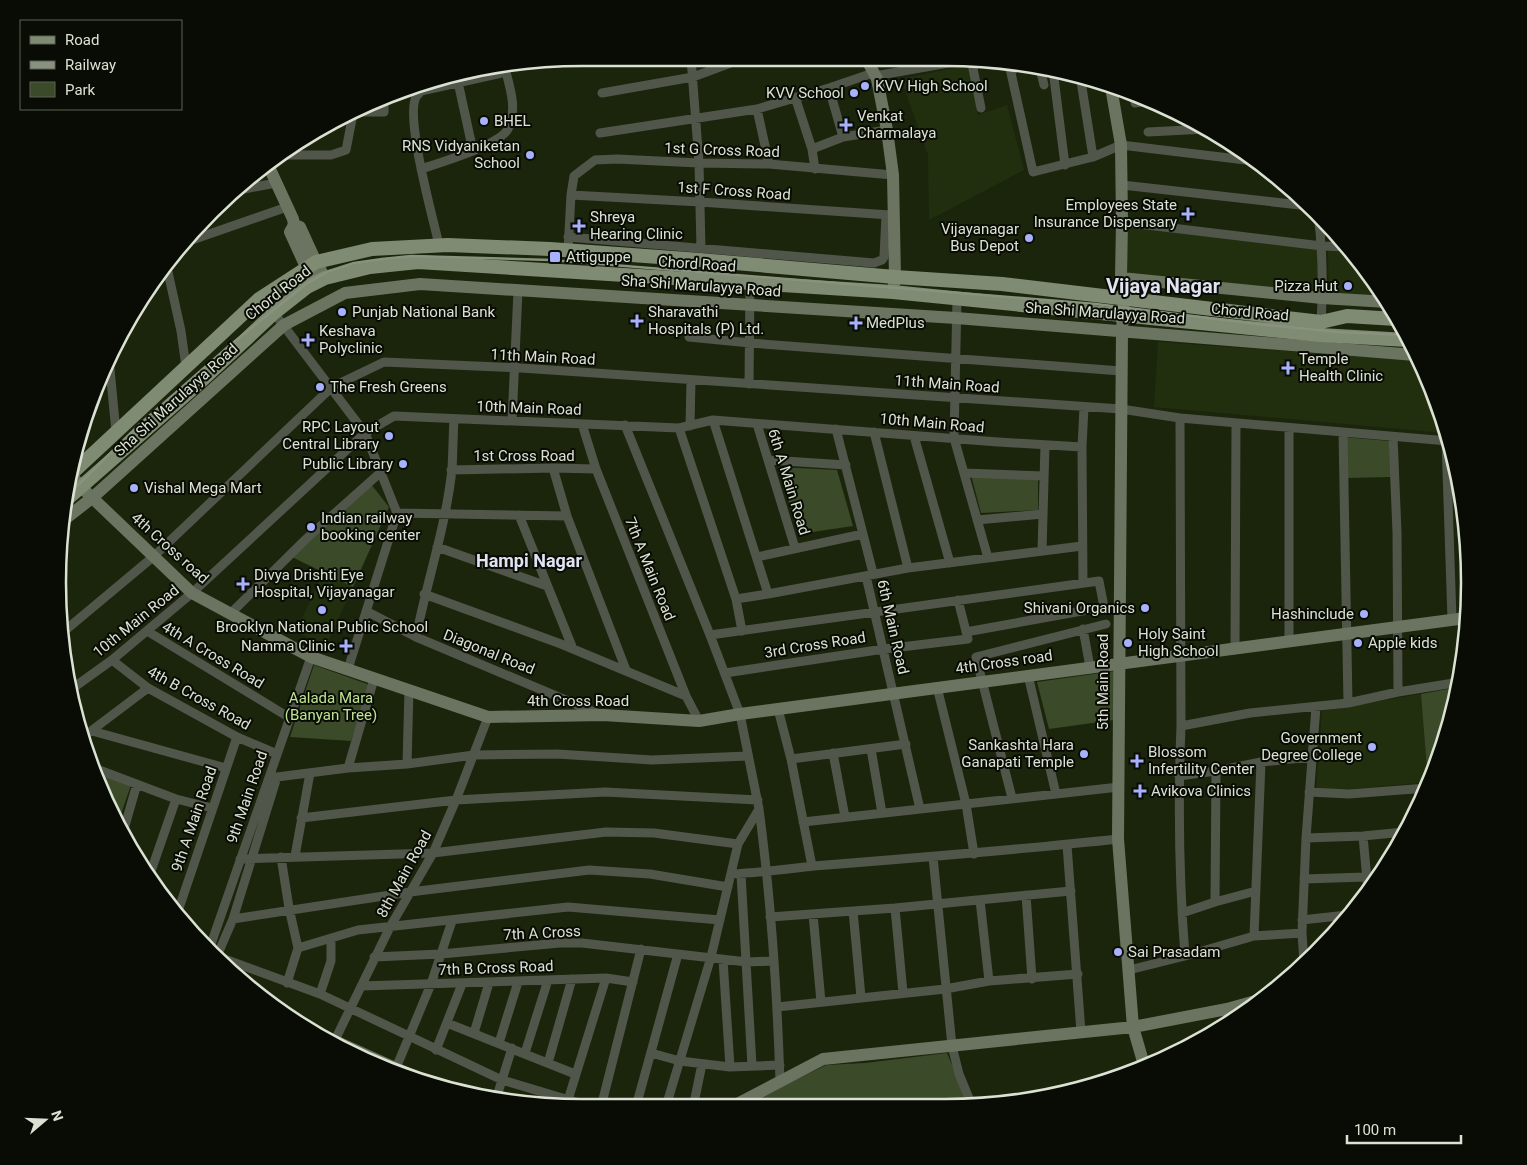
<svg xmlns="http://www.w3.org/2000/svg" width="1527" height="1165" font-family="Roboto,sans-serif">
<rect width="100%" height="100%" fill="#1b250c"/>
<path fill="#222f0f" d="M968,65L978,115L1007,105L1024,170L929,220L928,155L901,79Z
M1127,227L1320,248V292L1127,273Z
M1328,251L1349,252L1381,291L1385,298L1329,293Z
M1158,342L1418,360L1429,381L1445,433L1154,407Z
M323,573L353,587L326,646L296,632Z
M1421,694L1428,782L1316,792L1322,711Z"/>
<path fill="#3b4a28" d="M1344,437L1389,441L1391,477L1345,478Z
M778,467L837,470L853,526L799,534Z
M971,475L1038,477V510L981,513Z
M370,483L389,507L353,587L292,557Z
M314,665L370,685L351,741L290,737Z
M1115,671L1114,720L1049,729L1037,682Z
M1459,687L1430,782H1428L1421,694Z
M107,774L131,785L119,820L99,779Z
M947,1053L968,1103H748L826,1065L865,1063Z"/>
<g fill="none" stroke-linecap="round" stroke-linejoin="round">
<path stroke="#51564a" stroke-width="9" d="M691,58L699,163L701,249
M1009,64L1033,172L1093,157L1121,145L1254,161
M1040,69L1044,85
M1080,75L1093,157
M875,76L971,59L981,108
M1054,78L1065,165
M458,82L473,151
M602,93L693,77L744,58
M795,97L812,149
M1135,103L1148,101
M757,109L769,164
M357,112H384V101
M1148,132L1206,129
M600,133L757,109L829,88L873,73
M843,137L887,130
M285,155H331L346,150L353,114
M421,169C439,163 500,145 508,129C517,110 511,91 506,72
M815,169L812,149L843,137L829,88
M1122,185L1309,206
M239,190L276,183
M571,195L700,202L890,215
M1318,214C1323,251 1323,288 1321,325
M1122,222L1322,246L1345,247
M189,236L192,240L287,207
M568,237L874,263L882,260L884,257L886,215
M439,245C433,218 405,118 416,97C418,94 420,93 421,91L506,72L505,68
M568,250L571,195L574,176L595,160L617,159L699,163L769,164L893,175
M166,263L181,331L186,367
M957,298L954,438L988,558
M274,313L365,433L397,513L348,669
M689,337L750,343L1121,371
M109,359L116,432
M749,384L750,283
M1180,418L1181,726C1178,803 1179,880 1185,956
M713,420L768,594
M512,421L518,291
M582,424L596,469L686,696L699,721
M757,424L795,548
M625,425L710,635L740,714L759,809L738,844L711,957L667,1103
M690,426L691,380
M679,428L736,599L742,631
M836,429L873,573
M1289,429V641
M874,432L908,568
M1343,432L1348,703
M914,436L950,563
M1393,437L1397,532L1398,692
M1446,441L1452,619
M769,460L846,465
M553,468L567,516L626,670
M451,470L553,468L596,469
M964,473L1044,476
M397,513L567,516
M519,515L573,649
M977,520L1043,514
M437,547L547,586
M1042,551L1045,445
M757,557L863,534
M866,576L920,809
M1083,583L1082,447L1084,407
M424,594L561,644L686,696
M736,599L768,594L908,568L1082,546
M366,611L416,637L599,714
M230,614L306,539L381,472
M1083,629L1090,667
M147,631L290,718
M62,633L153,557L332,387L384,362L521,368L1121,409L1180,418L1448,441
M710,635L1099,581L1104,607L966,632
M416,637C427,581 446,526 452,469C453,452 453,436 454,419
M1235,648L1236,424
M112,660L148,688L237,737L277,754
M725,673L884,649L968,639L958,600
M1028,675L1056,794
M937,687L966,804L974,854
M73,688L112,660L192,593L365,433L394,416L679,428L713,420L998,442L1082,447
M778,709L791,759L812,866
M1181,726L1250,713L1348,703L1398,692L1460,682
M92,731L226,768
M83,737L148,688
M871,749L882,813
M833,753L845,817
M791,759L906,744
M407,764L409,690
M94,768L176,799L212,808
M348,768L374,679
M1179,776L1216,771L1261,762L1312,757
M269,778L348,768L407,764L474,755L557,754L652,760L748,756
M1309,792L1349,794L1427,788
M1012,798L976,657L1106,624
M759,809C771,899 777,990 780,1081
M301,818L456,800L605,792L758,800
M803,822L1119,787
M124,829L137,784
M1363,836L1368,891
M1306,838L1363,836L1404,832
M1067,845L1081,1032
M295,856L310,773
M281,857L289,908L298,948
M933,857L952,1046L959,1074L971,1103
M240,859L433,853L606,832L654,833L738,844
M731,874C759,873 786,869 814,866C916,858 1017,850 1118,839
M741,874L752,1066
M149,877L176,799
M1304,879L1366,877
M1026,895L1032,979
M980,900L989,981
M1215,902L1216,771
M895,908L903,993
M178,911L237,737
M853,911L861,997
M1182,913L1215,902L1256,891
M813,914L821,1002
M770,917L895,908L1071,891
M233,919L410,892L589,870L650,874L728,887
M1302,920L1347,915
M1254,936L1261,762
M210,947L311,657
M217,956L233,919L277,777
M219,957L320,994L502,1080L579,1103
M374,957L441,954L560,943H582L747,962L774,961
M723,960L730,1067
M1304,963L1302,933L1306,838L1316,707
M1129,970L1185,956L1254,936L1302,933
M287,983L298,948L358,930L568,907L720,920
M361,986L606,978L633,982
M320,994L331,961V938
M777,1007L945,989L989,981L1078,974
M1227,1009L1229,1022
M447,1023L575,1074
M474,1033L489,983
M335,1040L390,927L433,853L456,800L488,717
M499,1043L518,982
M436,1050L462,984
M525,1053L548,980
M651,1053L680,1061L730,1067L780,1065
M548,1063L572,979
M396,1068L431,984L452,921
M496,1099L512,1048
M568,1100L606,978
M602,1103L641,949
M637,1103L678,954
M694,1103L702,1064"/>
<path stroke="#6b7461" stroke-width="12" d="M866,58L877,79L887,130L893,175L895,277L893,292
M1111,87L1121,145L1122,222L1121,278L1125,287L1122,330L1118,839L1133,1027L1144,1065
M269,167L293,219L294,225L290,232L306,267L316,282
M294,225L300,227L316,262L325,278
M1121,278L1322,298L1387,302
M71,475L82,488L192,593L311,657L488,717L603,715L699,721L740,714L1466,618
M65,519L92,498L284,325L345,293L420,284L956,318L1415,355
M310,1030L431,1084
M739,1103L823,1059L1133,1027L1227,1009L1259,1000"/>
<path stroke="#808b73" stroke-width="14" d="M69,476L259,299L316,262L372,249L448,245L550,249L700,260L895,277L1002,284L1321,322L1347,316L1396,319
M66,500L198,384L274,313L307,287L325,278L370,267L418,262L893,292L1320,335L1407,340"/>
<path stroke="#89927e" stroke-width="2.5" d="M67,496L140,424L229,346L306,284L329,271L354,263L382,259L411,256L551,260L1096,304L1257,324L1337,332L1405,335"/>
</g>
<g fill="#a7b1fc" stroke="#080c04" stroke-width="2">
<circle cx="865" cy="86" r="5"/>
<circle cx="854" cy="93" r="5"/>
<circle cx="484" cy="121" r="5"/>
<path d="M843.5 117.5h5v5h5v5h-5v5h-5v-5h-5v-5h5z"/>
<circle cx="530" cy="155" r="5"/>
<path d="M1185.5 206.5h5v5h5v5h-5v5h-5v-5h-5v-5h5z"/>
<path d="M576.5 218.5h5v5h5v5h-5v5h-5v-5h-5v-5h5z"/>
<circle cx="1029" cy="238" r="5"/>
<rect x="549" y="251" width="12" height="12" rx="2.5"/>
<circle cx="1348" cy="286" r="5"/>
<circle cx="342" cy="312" r="5"/>
<path d="M634.5 313.5h5v5h5v5h-5v5h-5v-5h-5v-5h5z"/>
<path d="M853.5 315.5h5v5h5v5h-5v5h-5v-5h-5v-5h5z"/>
<path d="M305.5 332.5h5v5h5v5h-5v5h-5v-5h-5v-5h5z"/>
<path d="M1285.5 360.5h5v5h5v5h-5v5h-5v-5h-5v-5h5z"/>
<circle cx="320" cy="387" r="5"/>
<circle cx="389" cy="436" r="5"/>
<circle cx="403" cy="464" r="5"/>
<circle cx="134" cy="488" r="5"/>
<circle cx="311" cy="527" r="5"/>
<path d="M240.5 576.5h5v5h5v5h-5v5h-5v-5h-5v-5h5z"/>
<circle cx="1145" cy="608" r="5"/>
<circle cx="322" cy="610" r="5"/>
<circle cx="1364" cy="614" r="5"/>
<circle cx="1128" cy="643" r="5"/>
<circle cx="1358" cy="643" r="5"/>
<path d="M343.5 638.5h5v5h5v5h-5v5h-5v-5h-5v-5h5z"/>
<circle cx="1372" cy="747" r="5"/>
<circle cx="1084" cy="754" r="5"/>
<path d="M1134.5 753.5h5v5h5v5h-5v5h-5v-5h-5v-5h5z"/>
<path d="M1137.5 783.5h5v5h5v5h-5v5h-5v-5h-5v-5h5z"/>
<circle cx="1118" cy="952" r="5"/>
</g>
<g text-anchor="middle" dominant-baseline="central" stroke-width="4" stroke-linejoin="round" paint-order="stroke">
<g font-size="15" fill="#dbe2d3" stroke="#080c04" text-anchor="start">
<text x="875" y="86">KVV High School</text>
<text x="844" y="93" text-anchor="end">KVV School</text>
<text x="857" y="116">Venkat<tspan x="857" dy="17">Charmalaya</tspan></text>
<text x="494" y="121">BHEL</text>
<text x="520" y="146" text-anchor="end">RNS Vidyaniketan<tspan x="520" dy="17">School</tspan></text>
<text x="1177" y="205" text-anchor="end">Employees State<tspan x="1177" dy="17">Insurance Dispensary</tspan></text>
<text x="590" y="217">Shreya<tspan x="590" dy="17">Hearing Clinic</tspan></text>
<text x="1019" y="229" text-anchor="end">Vijayanagar<tspan x="1019" dy="17">Bus Depot</tspan></text>
<text x="566" y="257">Attiguppe</text>
<text x="1338" y="286" text-anchor="end">Pizza Hut</text>
<text x="352" y="312">Punjab National Bank</text>
<text x="648" y="312">Sharavathi<tspan x="648" dy="17">Hospitals (P) Ltd.</tspan></text>
<text x="866" y="323">MedPlus</text>
<text x="319" y="331">Keshava<tspan x="319" dy="17">Polyclinic</tspan></text>
<text x="1299" y="359">Temple<tspan x="1299" dy="17">Health Clinic</tspan></text>
<text x="330" y="387">The Fresh Greens</text>
<text x="379" y="427" text-anchor="end">RPC Layout<tspan x="379" dy="17">Central Library</tspan></text>
<text x="393" y="464" text-anchor="end">Public Library</text>
<text x="144" y="488">Vishal Mega Mart</text>
<text x="321" y="518">Indian railway<tspan x="321" dy="17">booking center</tspan></text>
<text x="254" y="575">Divya Drishti Eye<tspan x="254" dy="17">Hospital, Vijayanagar</tspan></text>
<text x="1135" y="608" text-anchor="end">Shivani Organics</text>
<text x="1354" y="614" text-anchor="end">Hashinclude</text>
<text x="322" y="627" text-anchor="middle">Brooklyn National Public School</text>
<text x="1138" y="634">Holy Saint<tspan x="1138" dy="17">High School</tspan></text>
<text x="1368" y="643">Apple kids</text>
<text x="335" y="646" text-anchor="end">Namma Clinic</text>
<text x="1362" y="738" text-anchor="end">Government<tspan x="1362" dy="17">Degree College</tspan></text>
<text x="1074" y="745" text-anchor="end">Sankashta Hara<tspan x="1074" dy="17">Ganapati Temple</tspan></text>
<text x="1148" y="752">Blossom<tspan x="1148" dy="17">Infertility Center</tspan></text>
<text x="1151" y="791">Avikova Clinics</text>
<text x="1128" y="952">Sai Prasadam</text>
</g>
<g font-size="15" fill="#dbe2d3" stroke="#080c04">
<text transform="translate(722 150) rotate(2)">1st G Cross Road</text>
<text transform="translate(734 191) rotate(4)">1st F Cross Road</text>
<text transform="translate(697 264) rotate(4)">Chord Road</text>
<text transform="translate(701 286) rotate(4)">Sha Shi Marulayya Road</text>
<text transform="translate(278 293) rotate(-38)">Chord Road</text>
<text transform="translate(1250 312) rotate(5)">Chord Road</text>
<text transform="translate(1105 313) rotate(4)">Sha Shi Marulayya Road</text>
<text transform="translate(543 357) rotate(3)">11th Main Road</text>
<text transform="translate(947 384) rotate(4)">11th Main Road</text>
<text transform="translate(176 400) rotate(-42)">Sha Shi Marulayya Road</text>
<text transform="translate(529 408) rotate(2)">10th Main Road</text>
<text transform="translate(932 423) rotate(5)">10th Main Road</text>
<text x="524" y="456">1st Cross Road</text>
<text transform="translate(789 482) rotate(73)">6th A Main Road</text>
<text transform="translate(170 548) rotate(42)">4th Cross road</text>
<text transform="translate(650 569) rotate(68)">7th A Main Road</text>
<text transform="translate(136 621) rotate(-39)">10th Main Road</text>
<text transform="translate(893 627) rotate(77)">6th Main Road</text>
<text transform="translate(815 645) rotate(-9)">3rd Cross Road</text>
<text transform="translate(489 652) rotate(22)">Diagonal Road</text>
<text transform="translate(213 655) rotate(31)">4th A Cross Road</text>
<text transform="translate(1004 662) rotate(-8)">4th Cross road</text>
<text transform="translate(1103 682) rotate(-90)">5th Main Road</text>
<text transform="translate(199 698) rotate(29)">4th B Cross Road</text>
<text x="578" y="701">4th Cross Road</text>
<text transform="translate(247 797) rotate(-71)">9th Main Road</text>
<text transform="translate(194 819) rotate(-71)">9th A Main Road</text>
<text transform="translate(404 874) rotate(-61)">8th Main Road</text>
<text transform="translate(542 933) rotate(-3)">7th A Cross</text>
<text transform="translate(496 968) rotate(-2)">7th B Cross Road</text>
</g>
<g font-size="15" fill="#bfe293" stroke="#080c04">
<text x="331" y="698">Aalada Mara<tspan x="331" dy="17">(Banyan Tree)</tspan></text>
</g>
<g font-size="18" font-weight="bold" fill="#e1e3f2" stroke="#080c04">
<text x="529" y="560">Hampi Nagar</text>
</g>
<g font-size="20" font-weight="bold" fill="#e1e3f2" stroke="#080c04">
<text x="1163" y="286">Vijaya Nagar</text>
</g>
</g>
<path d="M0 0H1527V1165H0ZM582 66H945A516 516 0 0 1 1461 582V583A516 516 0 0 1 945 1099H582A516 516 0 0 1 66 583V582A516 516 0 0 1 582 66Z" fill="#080c04" fill-rule="evenodd"/>
<path fill="none" stroke="#dbe2d3" stroke-width="2.5" d="M582 66H945A516 516 0 0 1 1461 582V583A516 516 0 0 1 945 1099H582A516 516 0 0 1 66 583V582A516 516 0 0 1 582 66Z"/>
<rect x="20" y="20" width="162" height="90" fill="#080c04" stroke="#5c6257"/>
<rect x="30" y="36" width="25" height="8" fill="#808b73" stroke="#5c6257"/>
<text x="65" y="45" font-size="15" fill="#dbe2d3">Road</text>
<rect x="30" y="61" width="25" height="8" fill="#89927e" stroke="#5c6257"/>
<text x="65" y="70" font-size="15" fill="#dbe2d3">Railway</text>
<rect x="30" y="82" width="25" height="15" fill="#3b4a28" stroke="#5c6257"/>
<text x="65" y="95" font-size="15" fill="#dbe2d3">Park</text>
<g transform="translate(45 1120) rotate(71)" stroke="#080c04" stroke-width="4" paint-order="stroke">
<path d="M0-4L9 19L0 12L-9 19Z" fill="#dbe2d3"/>
<text y="-8" font-size="14" font-weight="bold" text-anchor="middle" fill="#dbe2d3">N</text>
</g>
<path d="M1347 1135v8h114v-8" fill="none" stroke="#dbe2d3" stroke-width="2.5"/>
<text x="1354" y="1135" font-size="15" fill="#dbe2d3" stroke="#080c04" stroke-width="4" paint-order="stroke">100 m</text>
</svg>
